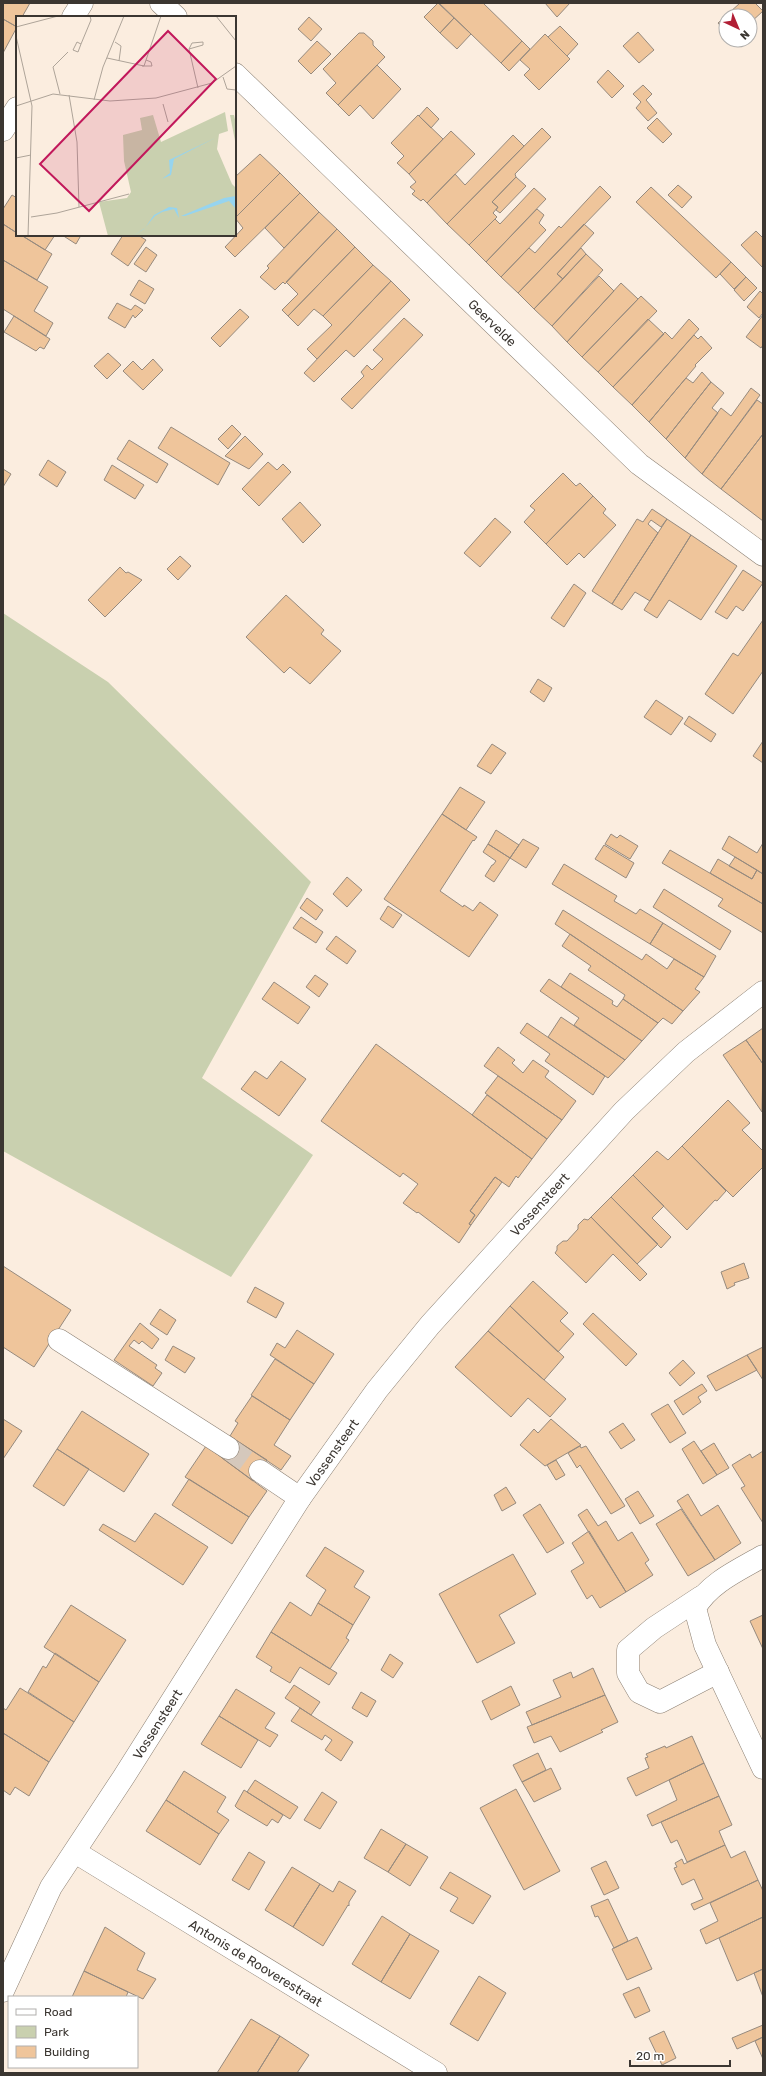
<svg xmlns="http://www.w3.org/2000/svg" width="766" height="2076" font-family="Rubik,sans-serif">
<rect width="100%" height="100%" fill="#fbeddf"/>
<path fill="#c9d0af" d="M3,613L108,682L311,882L202,1078L313,1155L231,1277L3,1151Z"/>
<path fill="#efc59b" stroke="#968a7e" d="M3,3H30L22,17H17V27L3,19Z
M438,3L454,18L440,33L424,17Z
M439,3H483L522,41L501,63Z
M545,3H570L557,17Z
M740,3H755L763,11L750,23V16H726V32L718,23Z
M309,17L322,29L311,41L298,29Z
M454,18L471,34L457,49L440,33Z
M3,19L17,27L3,53Z
M560,26L578,44L567,56L548,37Z
M638,32L654,50L639,63L623,46Z
M359,33H364L373,41V45L385,57L338,105L326,93L336,83L323,69Z
M545,34L570,59L539,90L524,75L530,69L520,60Z
M317,41L331,54L311,74L298,61Z
M522,41L530,49L509,71L501,63Z
M377,65L401,89L373,119L360,105L349,116L338,105Z
M608,70L624,86L612,98L597,82Z
M643,85L652,94L646,100L657,113L648,121L636,108L641,102L633,94Z
M427,107L439,119L431,128L419,116Z
M418,115L443,139L409,174L397,163L404,156L391,143Z
M657,118L672,134L663,143L647,128Z
M542,128L551,137L515,174L516,177L492,202L498,207L493,213L497,217L469,245L447,224Z
M451,131L475,154L427,203L423,199L421,201L412,194L415,191L410,187L416,182L409,174Z
M513,135L524,146L447,224L427,203L455,174L465,185Z
M260,154L280,173L235,218V177Z
M280,173L300,193L235,257L225,247L243,228L235,218Z
M516,177L526,186L500,213L496,210L498,207L492,202Z
M678,185L692,197L682,208L668,195Z
M600,186L611,197L518,293L501,277L529,248L535,253L559,226L561,228Z
M651,187L731,262L716,278L636,202Z
M534,188L546,199L486,262L469,245L495,219L500,224Z
M300,193L319,212L284,248L265,228Z
M12,195L17,198V233L3,224V209Z
M537,209L544,215L539,223L546,230L501,277L486,262Z
M319,212L337,229L285,284L283,282L275,290L260,277L269,268L267,266Z
M3,224L17,233V235H21L52,254L37,280L3,260Z
M584,224L594,233L557,274L563,279L534,309L518,293Z
M337,229L355,247L288,316L282,310L298,294L286,282Z
M756,231L763,238V268L741,245Z
M21,235H55L45,250Z
M62,235H77L80,237L76,244Z
M123,235H138L146,240L128,266L111,254Z
M146,247L157,255L146,272L134,264Z
M355,247L373,265L323,316L314,309L298,326L288,316Z
M581,248L586,254L563,279L557,274Z
M586,254L603,270L552,326L534,309Z
M3,260L48,287L34,311L53,323L46,336L3,309Z
M731,262L746,277L734,289L720,274Z
M373,265L391,281L317,359L307,349L332,325L323,316Z
M599,276L614,291L567,342L552,326Z
M746,277L757,288L744,301L734,290Z
M139,280L154,289L145,304L130,295Z
M391,281L410,300L354,357L346,350L314,382L304,373Z
M621,283L638,299L582,357L567,342Z
M760,291L763,294V313L759,318L747,307Z
M641,296L657,311L598,372L582,357Z
M117,303L131,310L135,305L143,310L135,318L133,315L125,328L108,318Z
M240,309L249,317L220,347L211,338Z
M763,315V345L761,348L746,337Z
M14,316L50,339L44,349L40,347L36,351L4,332Z
M404,318L423,335L352,409L341,399L364,376L361,372L367,365L372,370L383,359L373,350Z
M648,319L664,334L613,387L598,372Z
M689,319L699,329L632,405L613,387L665,332L672,339Z
M694,335L698,339L701,336L712,348L695,365L696,366L649,422L632,405Z
M108,353L121,365L107,379L94,366Z
M153,359L163,370L143,390L123,371L133,361L142,370Z
M702,372L711,382L666,439L649,422L686,378L693,383Z
M711,382L724,393L712,408L718,413L685,458L666,439Z
M751,388L760,395L702,474L685,458L721,408L731,416Z
M757,400L763,404V434L721,489L702,474Z
M232,425L241,434L228,449L218,439Z
M171,427L230,463L218,485L158,448Z
M763,434V521L721,489Z
M245,436L263,454L249,469L225,456Z
M129,440L168,464L157,483L117,459Z
M48,460L66,472L57,487L39,475Z
M268,462L277,470L283,464L291,472L259,506L242,489Z
M112,465L144,485L135,499L104,480Z
M3,469L11,474L3,487Z
M563,473L576,486L580,483L593,496L546,544L524,522L535,510L530,506Z
M593,496L606,509L603,513L616,525L584,558L579,553L567,565L546,544Z
M300,502L321,525L303,543L282,519Z
M652,509L667,519L661,527L651,520L648,524L658,533L612,604L592,591L637,519L643,522Z
M495,518L511,532L480,567L464,553Z
M667,519L691,535L650,601L635,592L622,610L612,604Z
M691,535L737,566L701,620L669,600L657,618L644,610Z
M180,556L191,566L178,580L167,569Z
M120,567L126,573L128,572L142,580L105,617L88,600Z
M743,570L763,583L743,611L736,606L727,619L715,612Z
M574,584L586,593L564,627L551,618Z
M286,595L324,630L321,634L341,651L310,684L290,667L284,673L246,637Z
M763,620V671L733,714L705,694L733,653L738,656Z
M538,679L552,688L544,702L530,692Z
M656,700L683,718L671,735L644,717Z
M689,716L716,734L711,742L684,724Z
M763,741V763L753,756Z
M492,744L506,753L491,774L477,766Z
M460,787L485,802L466,830L442,814Z
M442,814L477,837L474,841L473,840L440,891L463,907L464,905L473,911L480,902L498,915L469,957L384,899Z
M496,830L519,845L510,858L488,844Z
M611,834L617,838L620,835L638,846L630,859L605,844Z
M729,836L757,853L763,843V874L722,849Z
M523,839L539,848L526,868L510,858Z
M488,844L510,858L494,882L485,876L492,865H493L496,861L483,852Z
M604,845L634,863L626,878L595,859Z
M670,850L763,904V933L718,906L723,899L662,863Z
M735,857L757,870L752,879L729,866Z
M718,859L752,879L757,870L763,874V904L710,873Z
M564,864L617,896L614,901L636,914L640,909L663,923L650,944L552,884Z
M347,877L362,890L347,907L333,894Z
M664,889L731,931L720,950L653,907Z
M307,898L323,910L316,920L300,908Z
M388,906L402,915L393,928L380,919Z
M563,910L642,960L646,954L667,969L674,959L704,977L695,989L700,992L683,1011L555,924Z
M301,917L323,932L316,943L293,928Z
M663,923L716,956L704,977L650,944Z
M570,934L683,1011L672,1024L663,1018L658,1023L623,999L625,995L588,970L591,966L562,946Z
M336,936L356,951L347,964L326,949Z
M570,973L613,1001L612,1004L617,1007L623,999L658,1023L642,1041L561,987Z
M315,975L328,984L319,997L306,987Z
M549,979L642,1041L625,1060L574,1025L579,1018L540,991Z
M274,982L310,1007L298,1024L262,999Z
M561,1017L625,1060L608,1078L548,1037Z
M527,1023L605,1076L593,1095L545,1061L550,1054L520,1033Z
M763,1028V1064L746,1040Z
M746,1040L763,1064L762,1112L723,1055Z
M376,1044L532,1159L518,1178L516,1176L509,1187L495,1177L470,1211L475,1215L469,1224L471,1225L459,1243L418,1212L417,1213L403,1203L418,1184L403,1173L400,1177L321,1121Z
M498,1047L515,1060L512,1063L523,1073L533,1060L549,1071L545,1077L576,1101L562,1120L484,1066Z
M281,1061L306,1079L279,1116L241,1089L255,1071L267,1079Z
M498,1076L562,1120L547,1139L485,1093Z
M487,1095L547,1139L532,1159L472,1115Z
M728,1100L750,1123L742,1130L763,1151V1167L733,1197L682,1146Z
M682,1146L726,1191L717,1201L715,1200L687,1230L633,1175L657,1151L668,1160Z
M633,1175L664,1206L652,1218L671,1237L661,1248L611,1197Z
M495,1177L502,1182L471,1225L469,1224L475,1215L470,1211Z
M611,1197L658,1244L637,1264L591,1217Z
M591,1217L647,1274L640,1281L613,1254L586,1283L555,1253L557,1250V1246L563,1241H567L578,1229V1225L584,1219L588,1220Z
M744,1263L749,1278L734,1283L735,1285L727,1289L721,1272Z
M3,1266L71,1310L34,1367L3,1347Z
M533,1281L568,1313L560,1321L574,1334L558,1352L510,1306Z
M255,1287L284,1303L276,1318L247,1302Z
M510,1306L564,1357L544,1380L488,1331Z
M160,1309L176,1320L167,1335L150,1324Z
M593,1313L637,1354L626,1366L583,1324Z
M140,1323L159,1339L152,1349L142,1341L139,1344L134,1340L129,1346L157,1365L155,1368L162,1373L153,1386L114,1360Z
M297,1330L334,1354L314,1384L270,1355L277,1343L285,1348Z
M488,1331L566,1399L550,1417L528,1398L511,1417L455,1367Z
M173,1346L195,1358L185,1373L165,1360Z
M763,1347V1380L747,1355Z
M747,1355L757,1370L716,1391L707,1376Z
M275,1359L314,1384L290,1420L251,1395Z
M683,1360L695,1373L680,1386L669,1373Z
M702,1384L707,1391L698,1397L701,1402L683,1415L674,1401Z
M252,1396L290,1420L274,1445L291,1456L281,1470L230,1436L238,1423L235,1421Z
M668,1404L686,1433L670,1443L651,1414Z
M82,1411L149,1454L124,1492L57,1449Z
M3,1419L22,1431L3,1459Z
M551,1419L581,1445L545,1466L520,1445L534,1429L538,1433Z
M623,1423L635,1440L621,1449L609,1432Z
M234,1439L267,1460L253,1481L222,1458Z
M694,1441L717,1475L703,1484L682,1449Z
M714,1443L729,1468L717,1475L701,1451Z
M206,1446L267,1491L249,1517L185,1477Z
M580,1446L581,1448L586,1446L625,1506L611,1514L580,1465L577,1468L568,1453Z
M57,1449L89,1469L64,1506L33,1486Z
M763,1451V1523L741,1488L745,1486L732,1465L750,1454L752,1458Z
M556,1460L565,1475L556,1480L547,1465Z
M189,1479L249,1517L232,1544L172,1505Z
M506,1487L516,1503L502,1511L494,1495Z
M638,1491L654,1516L640,1524L625,1499Z
M688,1494L701,1516L718,1505L741,1543L715,1560L677,1501Z
M540,1504L564,1543L547,1553L523,1515Z
M587,1509L598,1526L606,1521L618,1541L632,1532L649,1560L645,1563L653,1575L626,1592L578,1515Z
M681,1509L715,1560L688,1576L656,1524Z
M155,1513L208,1547L183,1585L99,1530L103,1524L135,1542Z
M589,1531L626,1592L600,1608L592,1595L587,1599L571,1571L584,1563L572,1543Z
M325,1547L364,1571L354,1587L370,1597L353,1625L318,1603L326,1590L306,1576Z
M513,1554L536,1594L499,1615L515,1643L477,1663L439,1594Z
M290,1602L311,1616L318,1603L353,1625L346,1638L349,1640L330,1669L271,1632Z
M71,1605L126,1640L99,1682L44,1647Z
M763,1615V1649L750,1621Z
M271,1632L337,1673L329,1685L300,1667L290,1683L270,1671L272,1667L256,1657Z
M55,1653L99,1682L74,1722L28,1692L43,1666L46,1668Z
M390,1654L403,1663L393,1678L381,1670Z
M593,1668L605,1695L532,1725L526,1712L561,1697L553,1680L571,1672L573,1678Z
M294,1685L320,1702L311,1715L285,1698Z
M511,1686L520,1705L491,1720L482,1701Z
M20,1688L74,1722L49,1762L3,1733V1708L6,1710Z
M236,1689L275,1713L265,1728L278,1735L270,1747L219,1716Z
M361,1692L376,1701L367,1717L352,1708Z
M605,1695L618,1722L601,1730L603,1732L560,1752L551,1736L534,1743L527,1727Z
M300,1708L353,1742L341,1761L325,1750L332,1740L325,1735L322,1740L291,1721Z
M219,1716L258,1740L241,1768L201,1744Z
M3,1733L49,1762L29,1796L15,1787L10,1795L3,1790Z
M692,1736L704,1763L636,1796L627,1778L649,1768L645,1758L648,1757L646,1754L665,1746L666,1748Z
M538,1753L546,1770L522,1782L513,1765Z
M704,1763L719,1796L652,1826L647,1815L677,1800L669,1780Z
M551,1768L561,1789L534,1802L522,1782Z
M184,1771L226,1797L217,1812L229,1820L219,1834L166,1800Z
M255,1780L298,1807L290,1819L247,1792Z
M516,1789L560,1871L524,1890L480,1808Z
M244,1790L283,1815L278,1823L272,1819L267,1826L237,1808L235,1806Z
M322,1792L337,1802L320,1829L304,1820Z
M719,1796L732,1825L719,1831L725,1845L687,1862L677,1840L671,1843L661,1822Z
M166,1800L219,1834L200,1865L146,1831Z
M381,1829L406,1844L388,1872L364,1858Z
M406,1844L428,1857L410,1886L388,1872Z
M725,1845L731,1858L745,1851L758,1880L694,1910L691,1904L703,1899L694,1879L682,1885L674,1868L677,1867L675,1863L682,1859L684,1864Z
M249,1852L265,1862L249,1890L232,1880Z
M606,1861L619,1888L604,1895L591,1868Z
M292,1867L320,1884L293,1927L265,1910Z
M450,1872L491,1896L473,1924L450,1911L458,1898L440,1888Z
M758,1880L763,1891V1917L706,1944L700,1930L718,1921L710,1903Z
M339,1881L356,1891L349,1902V1906L348,1905L323,1946L293,1927L320,1884L333,1892Z
M608,1899L628,1941L614,1948L598,1916L595,1917L591,1906Z
M382,1916L410,1934L381,1982L352,1964Z
M763,1917V1969L737,1981L719,1938Z
M105,1927L145,1953L137,1970L156,1979L143,1999L84,1971Z
M410,1934L439,1951L410,1999L381,1982Z
M637,1937L652,1969L627,1980L612,1949Z
M763,1969V1997L754,1973Z
M84,1971L128,1992L126,1997H72Z
M479,1976L506,1993L478,2041L450,2024Z
M639,1987L650,2011L635,2018L623,1994Z
M251,2019L280,2036L257,2073H217Z
M763,2025V2037L737,2049L732,2038Z
M664,2031L676,2058L662,2065L649,2038Z
M280,2036L309,2055L297,2073H257Z
M763,2037V2059L755,2041Z"/>
<g fill="none" stroke-linecap="round" stroke-linejoin="round">
<path stroke="#d5c8bc" stroke-width="22" stroke-dasharray="22 11" stroke-linecap="butt" d="M228,1448L260,1471"/>
<defs>
<g id="minor">
<path d="M161,3L176,17"/>
<path d="M73,17L82,3"/>
<path id="s1" d="M235,74L639,464L763,555"/>
<path d="M3,130L17,108"/>
<path d="M59,1340L228,1448"/>
<path d="M260,1471L300,1498"/>
<path d="M763,1556C739,1570 709,1583 695,1608L705,1645L763,1768"/>
<path d="M701,1597L654,1628L628,1650V1673L639,1692L660,1702L718,1672"/>
<path id="s2" d="M75,1852L436,2073"/>
<path id="s3" d="M3,1991L51,1887L123,1778L300,1498L377,1390L430,1325L624,1111L686,1052L763,992"/>
</g>
</defs>
<use href="#minor" stroke="#8c8074" stroke-width="23"/>
<use href="#minor" stroke="#fff" stroke-width="22"/>
</g>
<g text-anchor="middle" dominant-baseline="central" stroke-width="3" stroke-linejoin="round" paint-order="stroke">
<g font-size="13" fill="#3b3631" stroke="#fff">
<text stroke="none"><textPath href="#s1" startOffset="358">Geervelde</textPath></text>
<text stroke="none"><textPath href="#s3" startOffset="956">Vossensteert</textPath></text>
<text stroke="none"><textPath href="#s3" startOffset="632">Vossensteert</textPath></text>
<text stroke="none"><textPath href="#s3" startOffset="309">Vossensteert</textPath></text>
<text stroke="none"><textPath href="#s2" startOffset="212">Antonis de Rooverestraat</textPath></text>
</g>
</g>
<g transform="translate(16 16)">
<rect width="220" height="220" fill="#fbeddf"/>
<path d="M209,96L212,115L203,118L201,133L216,168L220,172V220H92L83,186L111,182L115,176L108,145L107,119L126,114L124,102L137,99L145,126ZM214,99H218L220,108V130Z" fill="#c9d0af"/>
<path d="M199,122L158,143L155,159L146,163L154,157L153,144ZM220,180V193L213,185L169,200H165L208,182ZM153,191L161,192L163,202L158,193L146,196L139,200L128,213L117,220L129,212L138,199Z" fill="#96d4ef"/>
<path fill="none" stroke="#aea499" stroke-width="1" d="M200,0L220,25M0,11L42,0M0,20L16,90L12,220M99,26L105,30L103,45M65,28L61,26L57,34L62,36L65,28L75,4L74,0M173,33L187,29V26M91,42L128,50L145,0M126,50H136L135,46L130,44M207,61L211,73L220,74M182,72L173,33L176,27L187,26M44,78L37,51L52,36M53,79L61,126L63,191M78,84L87,51L108,0M147,88L152,106M0,90L37,78L94,85L140,82L196,67L220,50M0,142L15,139M15,201L41,197L113,178"/>
<path fill="#c2185b" fill-opacity="0.15" stroke="#c2185b" stroke-width="2" d="M152,15L200,63L73,195L24,148Z"/>
<rect width="220" height="220" fill="none" stroke="#3b3631" stroke-width="2"/>
</g>
<rect width="766" height="2076" fill="none" stroke="#3b3631" stroke-width="8"/>
<rect x="8" y="1996" width="130" height="72" fill="#ffffff" stroke="#b1afad"/>
<rect x="16" y="2009" width="20" height="6" fill="#ffffff" stroke="#b1afad"/>
<text x="44" y="2016" font-size="12" fill="#3b3631">Road</text>
<rect x="16" y="2026" width="20" height="12" fill="#c9d0af" stroke="#b1afad"/>
<text x="44" y="2036" font-size="12" fill="#3b3631">Park</text>
<rect x="16" y="2046" width="20" height="12" fill="#efc59b" stroke="#b1afad"/>
<text x="44" y="2056" font-size="12" fill="#3b3631">Building</text>
<g transform="translate(738 28) rotate(136)"><circle r="19" fill="#ffffff" stroke="#b1afad"/>
<path d="M0-3L7 15L0 10L-7 15Z" fill="#b11e35"/>
<text y="-6" font-size="11" font-weight="bold" text-anchor="middle" fill="#3b3631">N</text>
</g>
<path d="M630 2060v6h100v-6" fill="none" stroke="#3b3631" stroke-width="2"/>
<text x="636" y="2060" font-size="12" fill="#3b3631" stroke="#ffffff" stroke-width="3" paint-order="stroke">20 m</text>
</svg>
